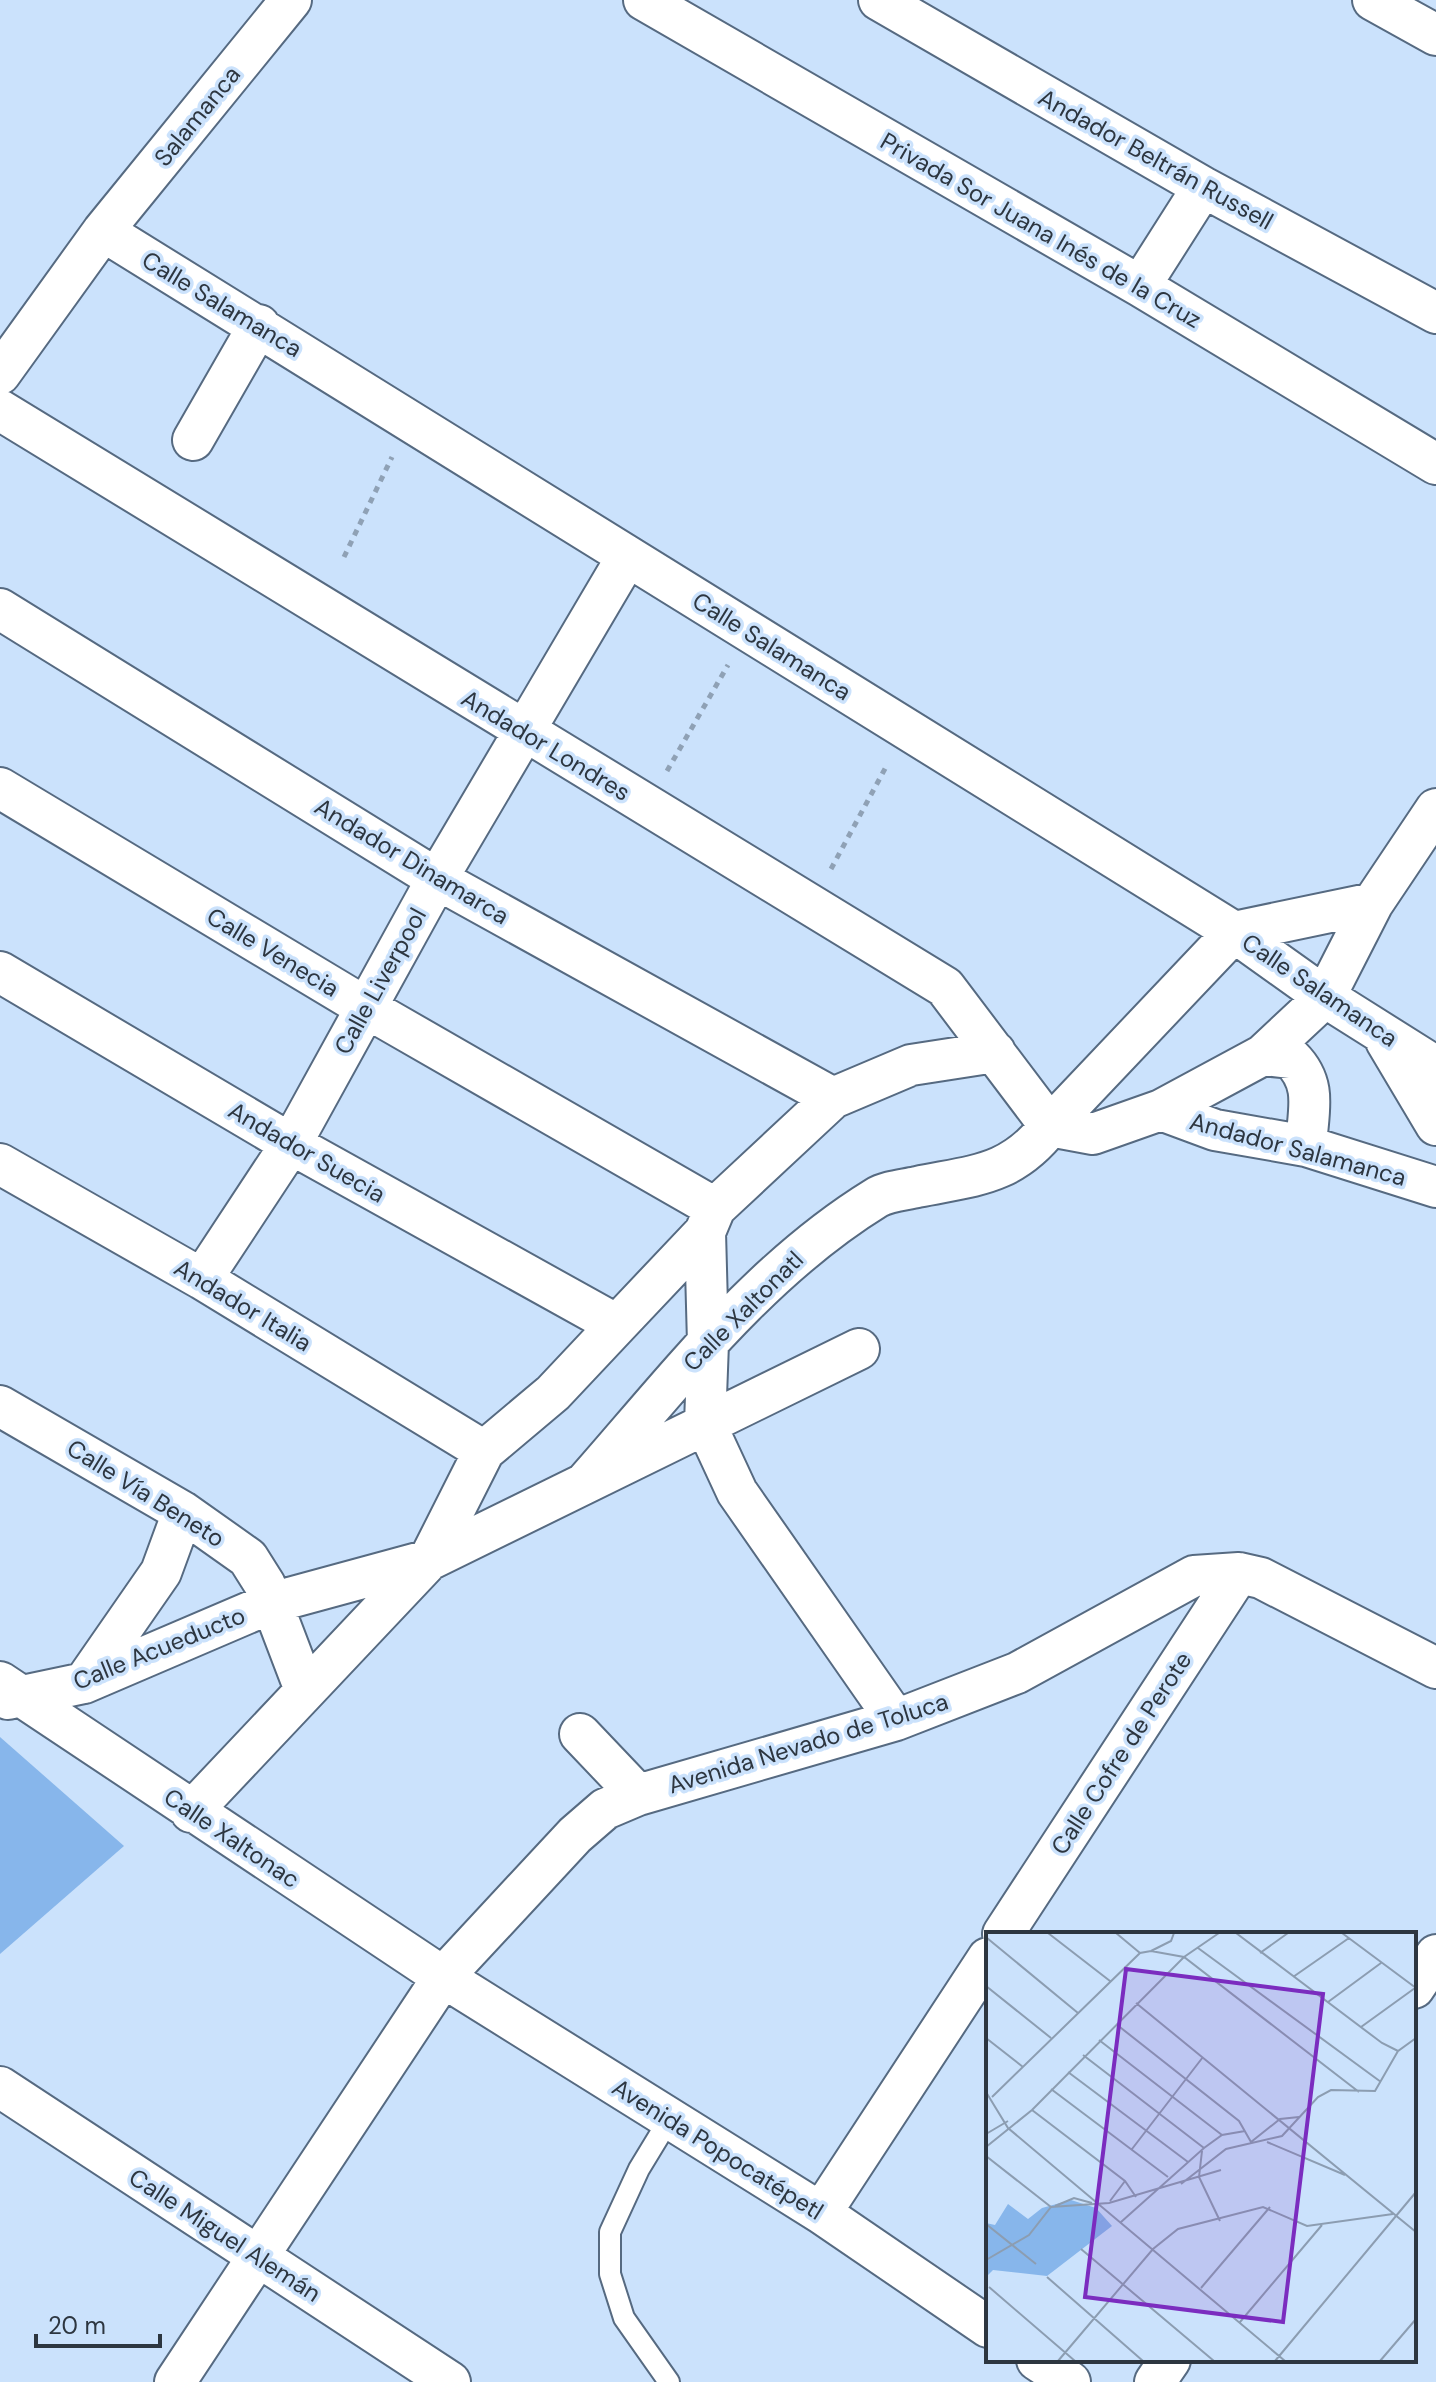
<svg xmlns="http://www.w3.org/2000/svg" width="1436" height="2382" font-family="'DM Sans',sans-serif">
<rect width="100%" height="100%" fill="#cbe2fc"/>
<path fill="#87b6eb" d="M0,1737L124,1846L0,1954Z"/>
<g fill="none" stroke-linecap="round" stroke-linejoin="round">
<defs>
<path id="service" d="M669,2382L624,2318L610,2274V2232L639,2169L670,2118"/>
<path id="minor" d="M644,0L1140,286L1436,464
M879,0L1203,187L1436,313
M1373,0L1436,35
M103,231L1234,932L1325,997L1436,1067
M1140,286L1203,187
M0,374L103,231L291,0
M0,410L945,987L1050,1126L1234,932L1373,903
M193,440L259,325
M0,609L437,879L833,1098
M0,788L365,1007L715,1208
M0,972L291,1144L617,1325
M1386,1041L1436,1125
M1263,1055L1291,1058C1318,1085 1308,1110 1306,1146
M1161,1110L1215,1130L1306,1146L1436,1187
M0,1164L202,1279L484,1451
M705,1232L708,1343L705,1423L737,1492L896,1720
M202,1279L291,1144L437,879L627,557
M0,1406L183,1512L248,1558L265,1585L305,1690
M585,1483C675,1381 759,1270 876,1198C887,1191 904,1190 917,1187C975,1175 1011,1176 1050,1126L1093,1134L1161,1110L1263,1055L1325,997L1373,903L1436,809
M0,1682L443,1977L821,2213L988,2327
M84,1683L161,1572L183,1512
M8,1699L84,1683L271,1603L429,1560L859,1349
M580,1734L638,1795
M191,1812L429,1560L484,1451L553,1393L617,1325L705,1232L715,1208L833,1098L911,1065L995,1052
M1003,1934L1239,1573
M1414,1988L1436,1955
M0,2087L450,2382
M821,2213L988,1958
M1037,2360L1070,2382
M175,2382L443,1977L575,1835L605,1809L638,1795L896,1720L1017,1673L1194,1576L1239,1573L1261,1578L1436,1668
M1155,2382L1170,2360"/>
</defs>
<use href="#service" stroke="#566a81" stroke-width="24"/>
<use href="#minor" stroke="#566a81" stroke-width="44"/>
<path stroke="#8fa1b5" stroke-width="5" stroke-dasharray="6 6" stroke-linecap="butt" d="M344,557L392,457
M667,771L728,665
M831,869L887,765"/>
<use href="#service" stroke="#fff" stroke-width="20"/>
<use href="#minor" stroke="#fff" stroke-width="40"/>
</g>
<g text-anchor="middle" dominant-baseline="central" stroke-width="7" stroke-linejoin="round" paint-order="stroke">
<g font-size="24" fill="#2d3640" stroke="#cbe2fc">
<text transform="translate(197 116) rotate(-51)">Salamanca</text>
<text transform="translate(1156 159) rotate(29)">Andador Beltrán Russell</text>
<text transform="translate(1041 230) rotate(30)">Privada Sor Juana Inés de la Cruz</text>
<text transform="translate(222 304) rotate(31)">Calle Salamanca</text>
<text transform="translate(772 646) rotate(32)">Calle Salamanca</text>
<text transform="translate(546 745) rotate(31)">Andador Londres</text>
<text transform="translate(412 861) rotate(31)">Andador Dinamarca</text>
<text transform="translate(273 952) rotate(31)">Calle Venecia</text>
<text transform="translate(380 981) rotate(-61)">Calle Liverpool</text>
<text transform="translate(1320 990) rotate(34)">Calle Salamanca</text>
<text transform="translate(1298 1149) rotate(15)">Andador Salamanca</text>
<text transform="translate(307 1152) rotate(30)">Andador Suecia</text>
<text transform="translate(243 1305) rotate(31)">Andador Italia</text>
<text transform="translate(743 1311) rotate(-45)">Calle Xaltonatl</text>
<text transform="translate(146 1493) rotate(32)">Calle Vía Beneto</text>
<text transform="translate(159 1648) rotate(-22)">Calle Acueducto</text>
<text transform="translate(808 1743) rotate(-17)">Avenida Nevado de Toluca</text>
<text transform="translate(1121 1753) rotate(-57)">Calle Cofre de Perote</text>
<text transform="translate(232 1838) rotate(34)">Calle Xaltonac</text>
<text transform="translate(718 2149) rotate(32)">Avenida Popocatépetl</text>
<text transform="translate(225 2235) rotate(33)">Calle Miguel Alemán</text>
</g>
</g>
<g transform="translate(986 1932)">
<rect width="430" height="430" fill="#cbe2fc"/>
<path d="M85,268L110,276L126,294L61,344L7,338L0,345V291L9,293L22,272L42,287L56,276Z" fill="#87b6eb"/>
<path fill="none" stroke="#8c9db1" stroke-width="2" d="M62,1L124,49M130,1L154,21M250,1L396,111L412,119L430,106M356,1L430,56M1,6L92,81M212,16L395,150M165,19L185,9L188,1M274,21L302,1M307,45L363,6M0,54L65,106M342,70L395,31M150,71L430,300M130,92L253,189L265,210L294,187L313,185M375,95L429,56M0,106L37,135M113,108L236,203M97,123L218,216M82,140L202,230M65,157L182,245M0,160L22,196L299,429M6,165L154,21L165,19L198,25L373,160M46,178L139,249L150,265M0,202L22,189M281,210L359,243M0,215L46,178L198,25L233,1M146,217L217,125M216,219L213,245L234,289M0,224L65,275M195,252L240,217L296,204L332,165L345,158L389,159L412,119M124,269L139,249M69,274L88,266L106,271M135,290L218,216L236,203L259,199M0,292L50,332M95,317L228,429M0,328L43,303L65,275L123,271L235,238M61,345L157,429M3,355L89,429M215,356L284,275M254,390L336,293M72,429L167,317L192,297L277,275L321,294L407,282M289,429L430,260M394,429L430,387"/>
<path fill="#7b2cbf" fill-opacity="0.15" stroke="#7b2cbf" stroke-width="4" d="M140,37L337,62L297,390L99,365Z"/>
<rect width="430" height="430" fill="none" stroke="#2d3640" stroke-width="4"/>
</g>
<path d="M36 2334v12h124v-12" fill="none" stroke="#2d3640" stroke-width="4"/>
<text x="48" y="2334" font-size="24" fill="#2d3640" stroke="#cbe2fc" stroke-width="6" paint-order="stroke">20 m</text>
</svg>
